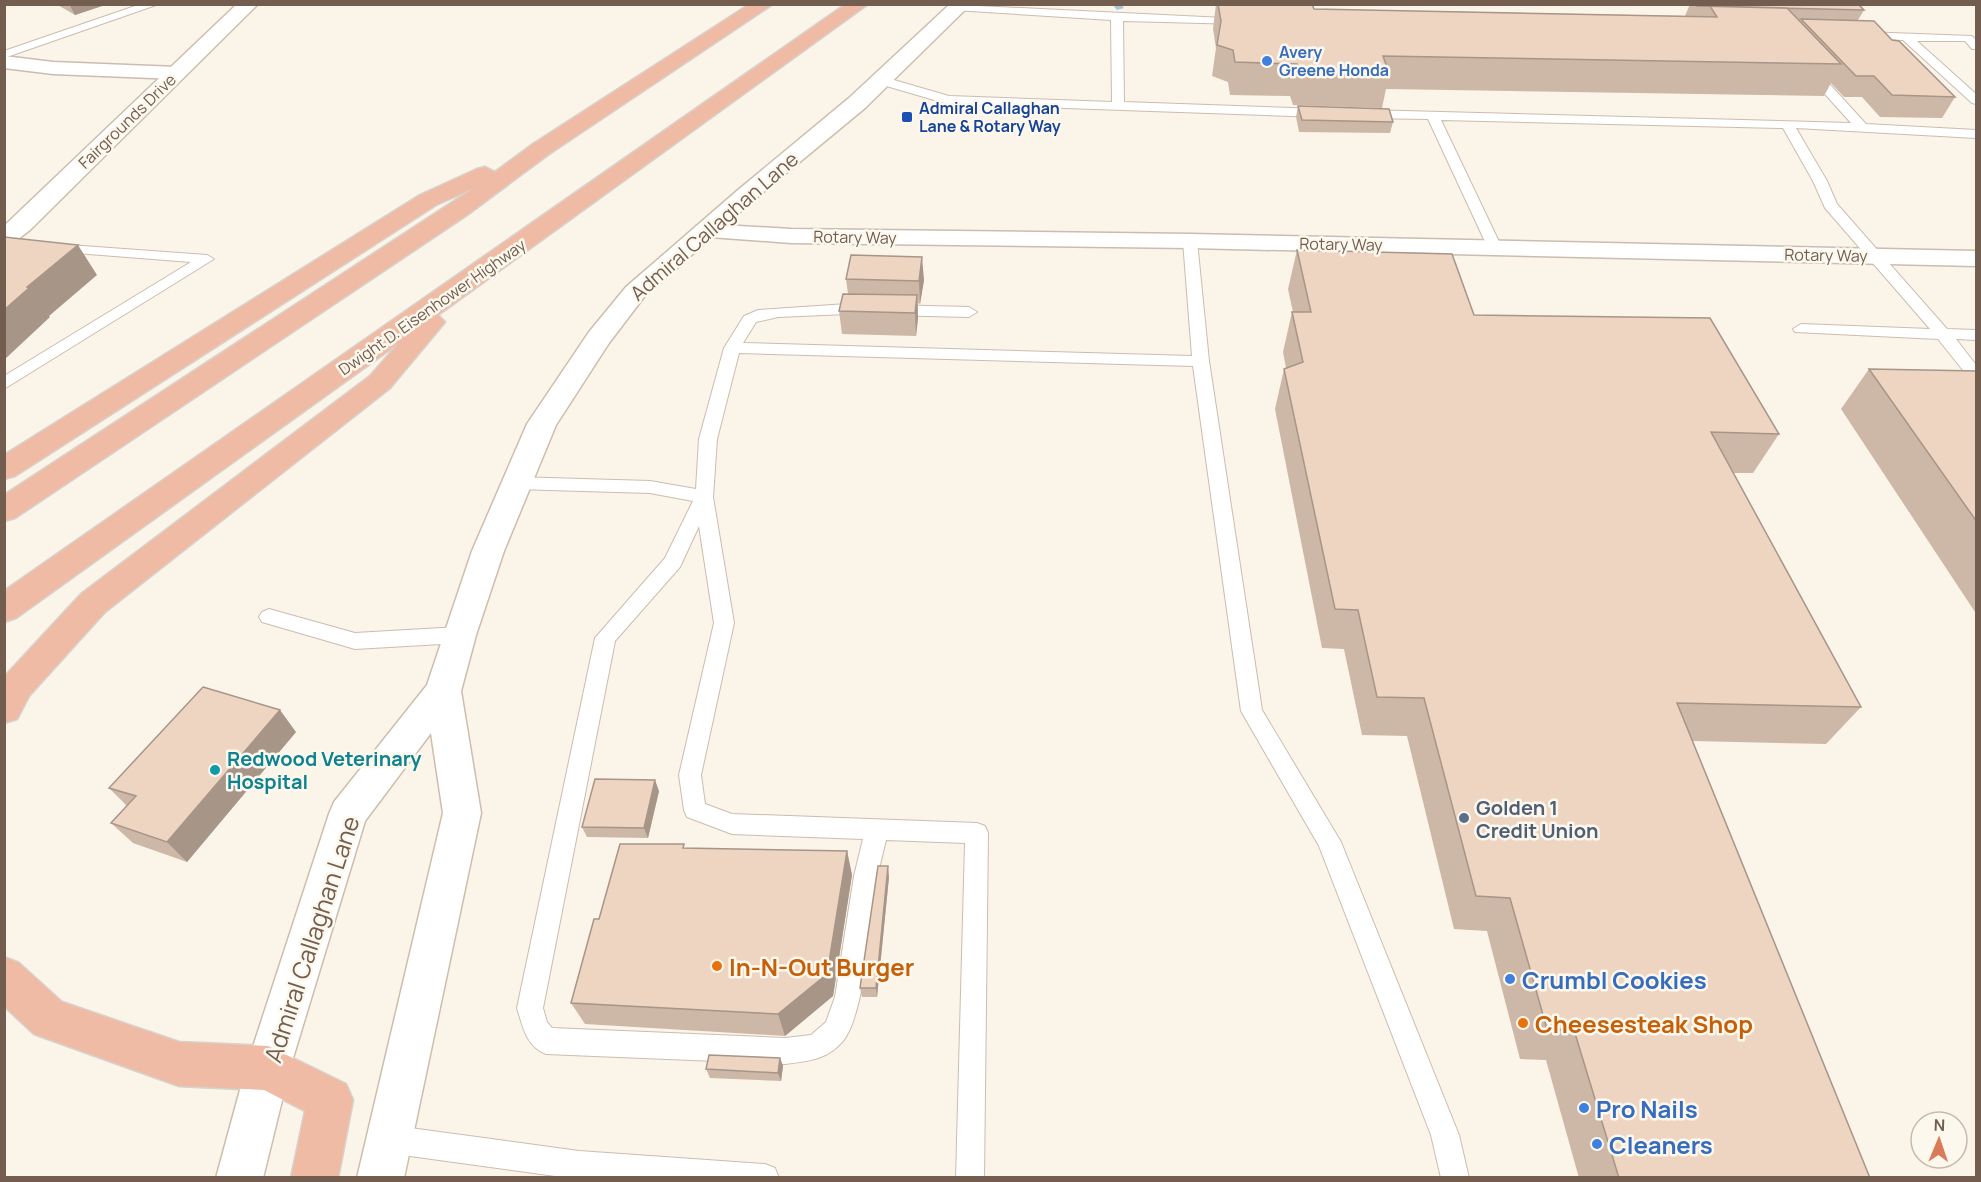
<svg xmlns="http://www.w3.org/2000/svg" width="1981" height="1182" font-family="Manrope,sans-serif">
<rect width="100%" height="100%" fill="#fbf4e8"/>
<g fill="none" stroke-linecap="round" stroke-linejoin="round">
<path fill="#a5cad3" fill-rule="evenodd" d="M1112,4H1121L1124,8L1117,10Z"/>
<defs>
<path id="lane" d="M141,4H159L4,58V51Z
M958,5L1245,19L1247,21L1241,24L1123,21L1124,102L1321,109L1327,113L1321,117L948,104L876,83L874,80L876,77L880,76L949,96L1112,102L1111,20L954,10L952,8Z
M1864,32L1972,36L1976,40V49H1972L1965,41H1917L1976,94V104L1972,103L1903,40L1860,38V34Z
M1810,66L1814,67L1866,124L1976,130V138L1796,128L1827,181L1837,204L1947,329L1976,330V340L1956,339L1976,365V380L1970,379L1938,339L1795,332L1793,329L1801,324L1930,329L1825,208L1813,181L1783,128L1441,120L1502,248L1495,252L1488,248L1428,119L1366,118L1360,114L1366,110L1851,123L1806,73L1804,70Z
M1190,237L1197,241L1209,361L1262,710L1341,842L1459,1135L1469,1178H1441L1431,1135L1319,846L1241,711L1193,366L739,353L717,439L713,497L734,623L701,775L705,804L732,814L977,823L985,826L988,833L984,1178H956L965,843L886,840C883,853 879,867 877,880C872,916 864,1016 843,1041C827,1060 808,1061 785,1064L546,1054C526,1046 523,1027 517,1008L595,638L665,558L693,501L650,493L515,489L509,487L506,483L509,479L515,477L650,481L696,489L699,439L724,348L744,316L758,310L847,304L969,307L977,312L969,317L847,314L778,317L756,322L743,343L1192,356L1183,241ZM699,526L714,623L679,775L684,810L687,817L732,834L863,839L854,876L835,997L826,1022L811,1035L785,1038L552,1028L547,1022L543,1008L615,641L680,567Z
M55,244L207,255L214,259L4,389V376L191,262L50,251L48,248L50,245Z
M269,609L355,633L459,627L466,629L469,635L466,641L459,643L355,649L262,622L259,617L262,612Z
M388,1125L579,1151L765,1164L775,1168L779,1178H570L388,1153L378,1149L374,1139L378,1129Z"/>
<path id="street" d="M4,56L53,62L177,67L184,69L187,73L184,77L177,79L53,74L4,68Z
M705,224L791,229L1190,234L1976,251V266L1190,248L791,243L696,236L693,231L696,226Z"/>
<path id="secondary" d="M237,4H258L30,230L13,243L4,245V226Z
M950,4H971L865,108L754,200L644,297L609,343L556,425L504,551L476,635L461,691L481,813L404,1178H357L443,813L431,733L365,821L290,1068L263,1178H216L246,1068L329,814L334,802L427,685L472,551L527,424L589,332L626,287L738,190L849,98Z"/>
<path id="highway" d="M750,4H773L549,154L467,215L15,518L4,521V495L474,188L436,205L15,476L4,479V455L420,195L477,169L485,167L495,172L533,144Z
M846,4H868L438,315L445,322L390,388L105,612L29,696L17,719L4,723L5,676L81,594L370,376L399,343L16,618L4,622V591Z
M4,957L19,963L62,1002L179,1042L268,1046L346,1084L353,1100L338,1178H291L305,1111L264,1090L179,1086L34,1034L4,1006Z"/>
</defs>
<use href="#lane" stroke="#ccbcaf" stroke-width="2"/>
<use href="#street" stroke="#ccbcaf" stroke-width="3"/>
<use href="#secondary" stroke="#cebdac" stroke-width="3"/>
<use href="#highway" stroke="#d8d2cd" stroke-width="3"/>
<use href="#lane" fill="#fff" fill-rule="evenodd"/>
<use href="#street" fill="#fff" fill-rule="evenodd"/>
<use href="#secondary" fill="#fff" fill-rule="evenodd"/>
<use href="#highway" fill="#efbba4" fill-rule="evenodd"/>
</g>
<path fill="#cdb7a7" d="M56,4H108L75,15Z
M1216,4H1312L1314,9L1685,16L1690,4H1858L1864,10L1858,20L1892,40L1955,97L1942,118L1880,117L1862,97H1844L1831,83L1824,96L1386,89L1382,108L1293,105L1290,96L1230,95L1228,82L1212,76L1216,48L1213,29Z
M1298,106L1393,122L1390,133L1299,132L1296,117Z
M1297,250L1474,315L1779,434L1753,473H1733L1861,707L1826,744L1692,741L1870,1178H1579L1546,1060L1520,1059L1487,931L1454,929L1407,736L1362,735L1344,649L1322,648L1275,409L1284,369L1286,368L1283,352L1292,312H1293L1288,289Z
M846,279L924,280L920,304L918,303V318L916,336L842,334L839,311L848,294Z
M1869,369L1977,371V615L1841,409Z
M296,732L187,862L133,843L111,823L127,806L109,788Z
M659,791L648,838L587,837L582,827Z
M686,848L847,851L852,875L833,996L785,1036L585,1024L571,1003L599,919Z
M889,877L877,997H862L860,988Z
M780,1058L783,1066L781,1081L710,1078L706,1069Z"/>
<path fill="#a79588" d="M69,4H108L75,15Z
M78,245L97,275L49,316L50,317L4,360V310L27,287Z
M922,257L924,280L920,304L919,281Z
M917,295L918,318L916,336L915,313Z
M280,710L296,732L187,862L167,842Z
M655,780L659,791L648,838L644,828Z
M847,851L852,875L833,996L785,1036L778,1014Z
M888,866L889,877L877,997L876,988Z
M780,1058L783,1066L781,1081L778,1073Z"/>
<path fill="#eed5c2" stroke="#a79588" stroke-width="1.5" d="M1218,4H1312L1314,9L1717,17L1710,6L1787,8L1841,64L1383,56L1390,76L1299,73L1297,64L1235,62L1233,50L1217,45L1221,21Z
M1696,4H1858L1864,10L1697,6Z
M1801,19L1874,21L1892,40L1899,41L1955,97L1892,95L1874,76H1856Z
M1298,106L1389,109L1393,122L1302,120Z
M4,237L78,245L27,287L29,288L4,310Z
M1297,250L1452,254L1474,315L1710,318L1779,434L1711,432L1861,707L1677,703L1870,1178H1619L1574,1030L1547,1029L1510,898L1476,896L1424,698L1377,697L1358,610L1335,609L1284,369L1303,362L1292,312H1311Z
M851,255L922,257L919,281L846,279Z
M843,294L917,295L915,313L839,311Z
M1869,369L1977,371V522Z
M203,687L280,710L167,842L111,823L136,796L109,788Z
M595,779L655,780L644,828L582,827Z
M620,844H684L683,848L847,851L827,974L778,1014L571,1003L594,919H599Z
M878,866H888L876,988H860Z
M709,1055L780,1058L778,1073L706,1069Z"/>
<g fill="#3f7fe0" stroke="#fdf8ee" stroke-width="2">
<circle cx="1267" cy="61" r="6"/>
<circle cx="1510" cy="979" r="6"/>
<circle cx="1584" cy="1108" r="6"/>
<circle cx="1597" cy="1144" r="6"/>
</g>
<rect fill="#1a4fb4" stroke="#fdf8ee" stroke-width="2" x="901" y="111" width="12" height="12" rx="3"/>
<circle fill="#0f9aa8" stroke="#fdf8ee" stroke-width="2" cx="215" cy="770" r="6"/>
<circle fill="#5c6f8a" stroke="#fdf8ee" stroke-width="2" cx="1464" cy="818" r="6"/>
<g fill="#e8710a" stroke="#fdf8ee" stroke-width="2">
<circle cx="717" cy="966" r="6"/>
<circle cx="1523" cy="1023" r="6"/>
</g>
<g text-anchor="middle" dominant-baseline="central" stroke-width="5" stroke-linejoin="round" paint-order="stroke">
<g font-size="16" font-weight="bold" fill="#366cbe" stroke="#fdf8ee" text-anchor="start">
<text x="1279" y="52">Avery<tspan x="1279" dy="18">Greene Honda</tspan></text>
</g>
<g font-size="16" font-weight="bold" fill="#164399" stroke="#fdf8ee" text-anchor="start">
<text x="919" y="108">Admiral Callaghan<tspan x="919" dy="18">Lane &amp; Rotary Way</tspan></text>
</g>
<g font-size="16" fill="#725d4e" stroke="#fdf8ee">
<text transform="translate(127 121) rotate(-44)">Fairgrounds Drive</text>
<text transform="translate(855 237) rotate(1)">Rotary Way</text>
<text transform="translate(1341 244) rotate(1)">Rotary Way</text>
<text transform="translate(1826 255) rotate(1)">Rotary Way</text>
<text transform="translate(432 307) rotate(-35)">Dwight D. Eisenhower Highway</text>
</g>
<g font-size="20" fill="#725d4e" stroke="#fdf8ee">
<text transform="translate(714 226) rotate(-41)">Admiral Callaghan Lane</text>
</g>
<g font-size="20" font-weight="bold" fill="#0d838f" stroke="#fdf8ee" text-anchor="start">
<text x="227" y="758">Redwood Veterinary<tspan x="227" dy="23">Hospital</tspan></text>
</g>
<g font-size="20" font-weight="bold" fill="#4e5e75" stroke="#fdf8ee" text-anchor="start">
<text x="1476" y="807">Golden 1<tspan x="1476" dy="23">Credit Union</tspan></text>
</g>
<g font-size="24" fill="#725d4e" stroke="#fdf8ee">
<text transform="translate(311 939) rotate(-72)">Admiral Callaghan Lane</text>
</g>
<g font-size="24" font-weight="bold" fill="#c56008" stroke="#fdf8ee" text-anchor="start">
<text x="729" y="966">In-N-Out Burger</text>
<text x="1535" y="1023">Cheesesteak Shop</text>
</g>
<g font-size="24" font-weight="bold" fill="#366cbe" stroke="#fdf8ee" text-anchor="start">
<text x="1522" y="979">Crumbl Cookies</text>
<text x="1596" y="1108">Pro Nails</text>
<text x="1609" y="1144">Cleaners</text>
</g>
</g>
<rect width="1981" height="1182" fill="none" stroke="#725d4e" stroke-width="12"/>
<g transform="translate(1939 1140) rotate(2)"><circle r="28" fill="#fdf8ee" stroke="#c5baae" stroke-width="1.5"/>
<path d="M0-4.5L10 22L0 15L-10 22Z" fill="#d97a58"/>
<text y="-9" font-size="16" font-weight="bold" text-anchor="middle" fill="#725d4e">N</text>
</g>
</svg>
